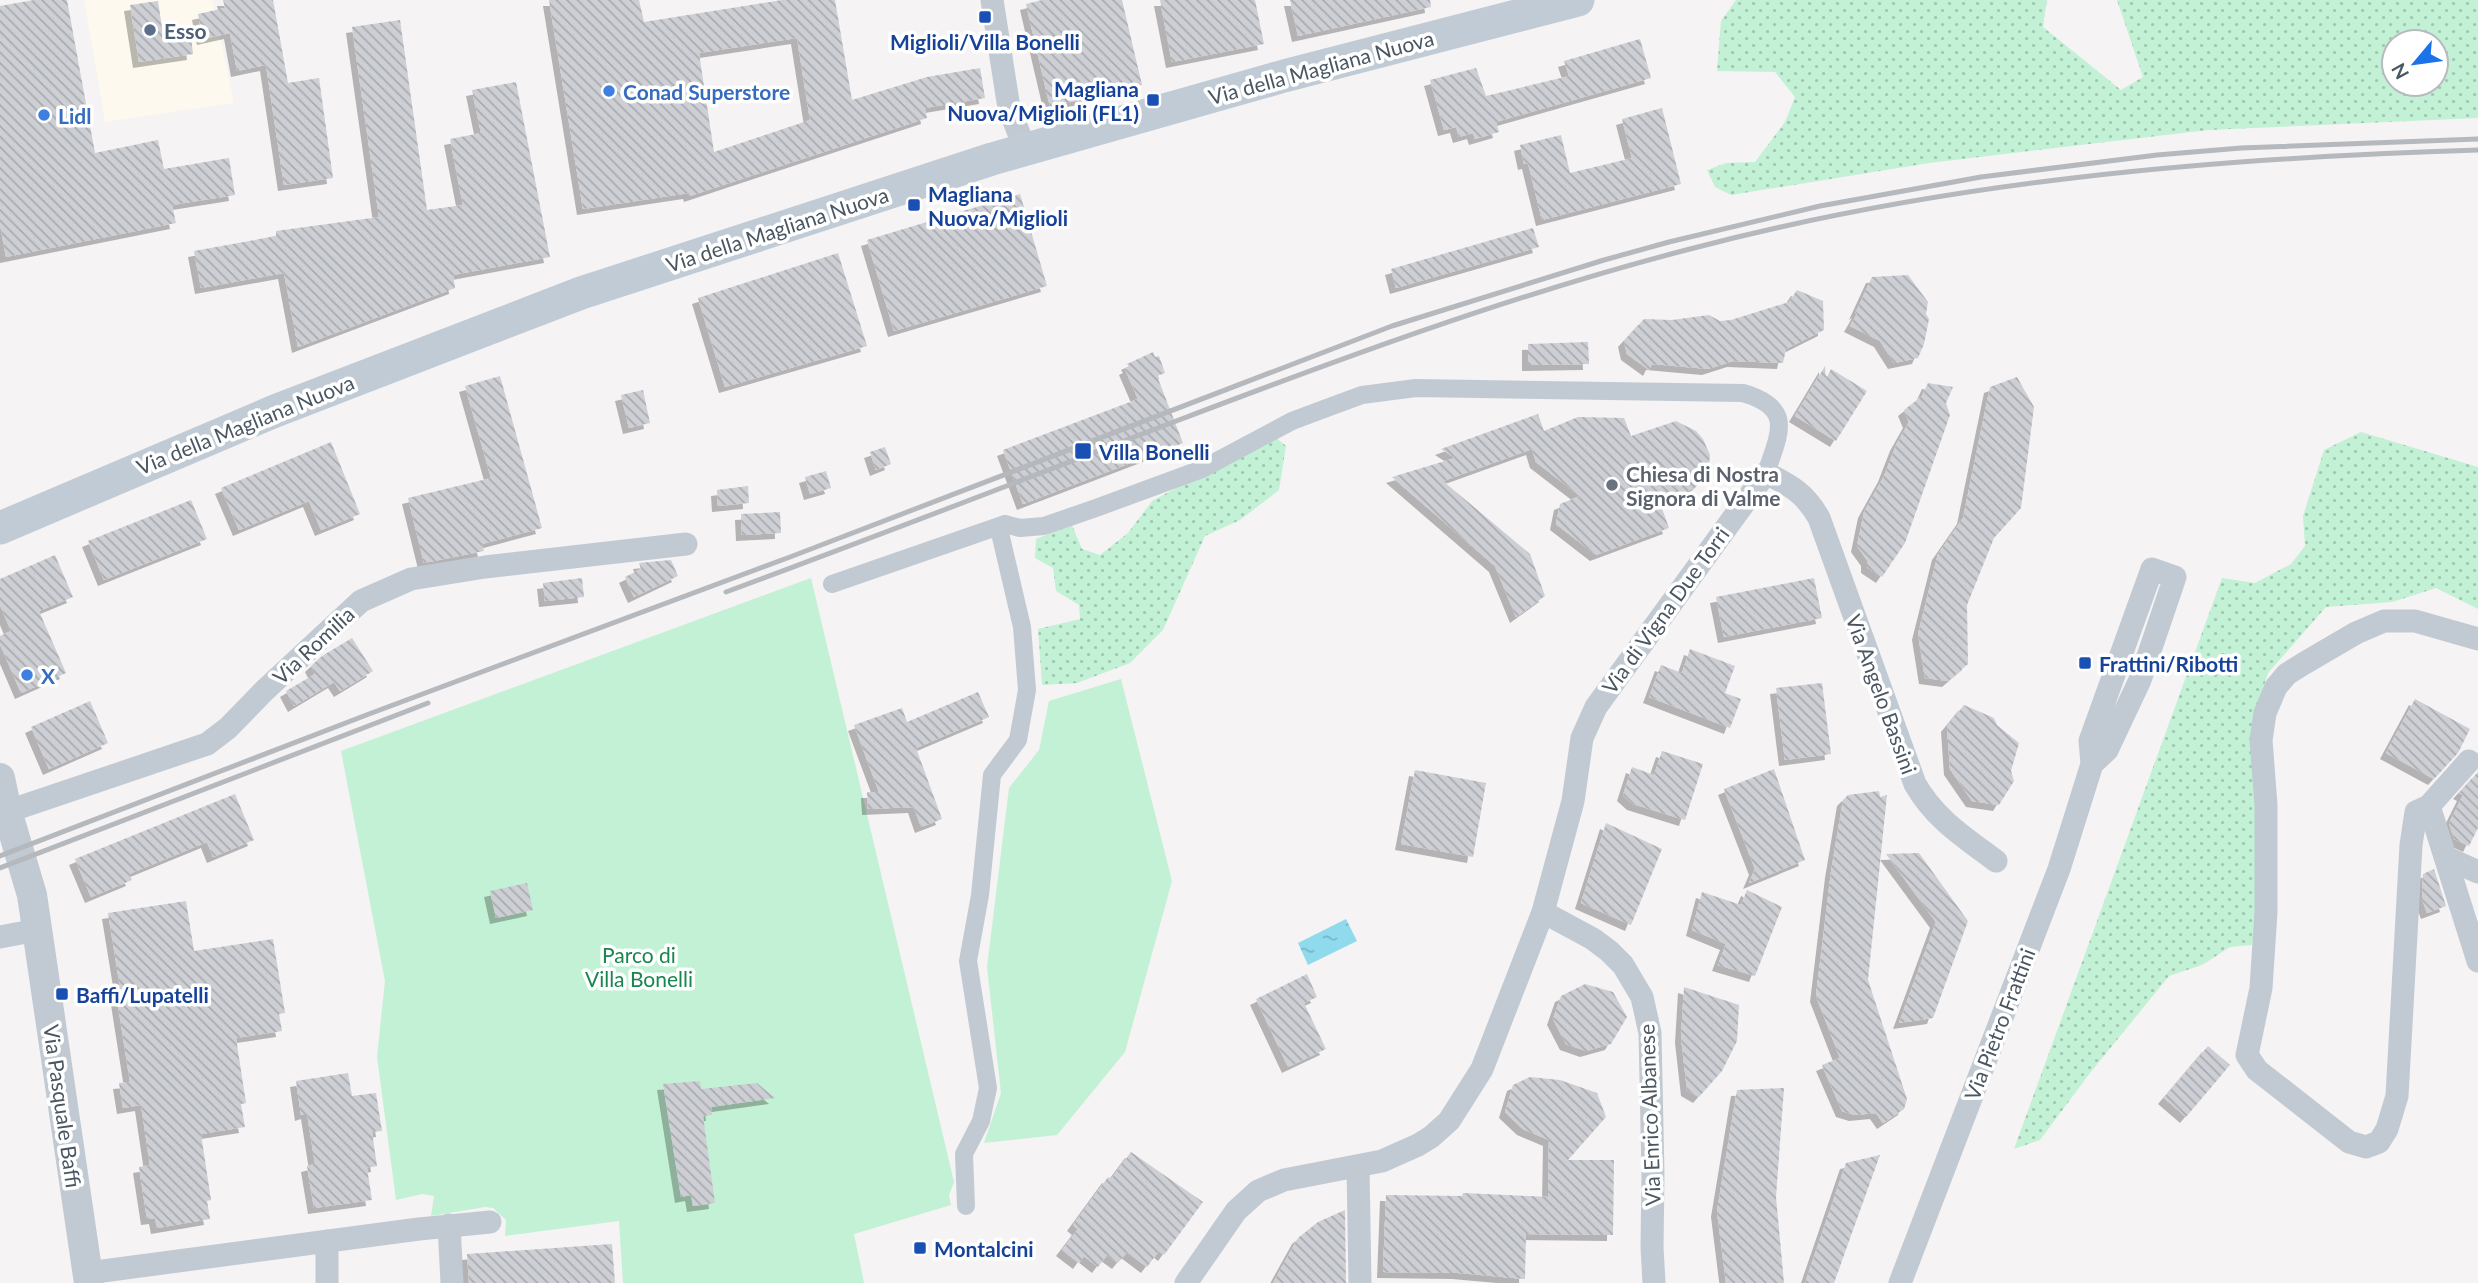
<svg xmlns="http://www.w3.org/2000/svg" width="2478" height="1283" font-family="Lato,sans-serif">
<defs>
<pattern id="grass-dots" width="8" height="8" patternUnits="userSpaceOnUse" patternTransform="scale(1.75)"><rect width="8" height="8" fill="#c3f1d5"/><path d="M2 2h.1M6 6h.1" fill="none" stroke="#a0c6b0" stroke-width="1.8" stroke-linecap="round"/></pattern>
<pattern id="water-ripples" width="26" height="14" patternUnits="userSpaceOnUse" patternTransform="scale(1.75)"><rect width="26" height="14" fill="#90daee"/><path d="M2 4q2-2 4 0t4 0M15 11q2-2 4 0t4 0" fill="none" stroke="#78b4c4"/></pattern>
<pattern id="building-back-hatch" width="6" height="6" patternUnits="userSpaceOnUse" patternTransform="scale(1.75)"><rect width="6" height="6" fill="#cdcfd5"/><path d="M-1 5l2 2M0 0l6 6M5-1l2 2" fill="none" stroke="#a8abb0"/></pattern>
<filter id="shadow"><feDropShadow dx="-6" dy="6" stdDeviation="0" flood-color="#0004"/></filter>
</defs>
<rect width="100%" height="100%" fill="#f5f3f3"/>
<path fill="#fdf9ef" d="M84,0H212L234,103L105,122Z"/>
<path fill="url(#grass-dots)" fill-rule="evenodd" d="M1736,0H2047L2043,27L2121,90L2143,77L2117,0H2478V118L2208,130L1929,163L1731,195L1715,187L1707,170L1726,163L1755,162L1785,122L1795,97L1775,72L1717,71L1721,21ZM2436,42V84H2394V42Z
M2361,432L2478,467V609L2436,588L2392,602L2326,607L2268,673L2255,715L2260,899L2252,945L2230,947L2202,965L2169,976L2090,1073L2040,1140L2014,1149L2222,578L2255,583L2291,564L2305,546L2303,516L2324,450Z
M1274,436L1286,446L1279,490L1240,520L1205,536L1163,630L1130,663L1077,683L1042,685L1038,629L1080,619L1079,605L1056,591L1053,568L1035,558L1036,539L1072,525L1082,549L1100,555L1128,533L1152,501Z"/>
<path fill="#c3f1d5" d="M811,578L954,1182L949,1195L951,1205L854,1234L864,1283H623L619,1221L505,1236L506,1220L493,1208L485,1207L431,1216L434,1196L422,1194L396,1200L377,1057L385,981L341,751Z
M1121,679L1172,881L1125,1052L1057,1135L984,1143L1001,1093L987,967L1009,788L1039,750L1049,701Z"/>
<path fill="url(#water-ripples)" d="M1346,919L1357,941L1308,965L1298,943Z"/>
<path fill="url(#building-back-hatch)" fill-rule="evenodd" filter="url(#shadow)" d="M34,0H67L95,153L158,140L164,169L229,158L235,195L172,205L176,223L6,257L0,224V6Z
M223,0H273L288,83L319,78L333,178L284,185L266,65L237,71L230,33L203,39L198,14L225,8Z
M549,0H639L644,22L782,0H835L852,100L927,77L980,68L985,98L925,108L927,118L690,196L689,193L583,209ZM797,38L810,120L714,152L699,53Z
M1042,0H1122L1142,85L1050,107L1026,4Z
M1160,0H1255L1264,44L1172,62Z
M1290,0H1430L1431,7L1298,36Z
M158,1L164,41L191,37L193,54L139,62L130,5Z
M400,20L427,210L463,205L450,139L481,133L472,90L516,82L550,257L453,275L455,288L298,347L284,273L201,288L194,251L276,236V231L379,217L352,27Z
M1640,39L1651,78L1496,122L1499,132L1475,139L1473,133L1459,137L1456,127L1444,130L1430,80L1476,68L1486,96L1569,76L1564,61Z
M1662,108L1681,184L1542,220L1528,163L1524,164L1520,145L1561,135L1570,173L1632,158L1622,119Z
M1020,194L1047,286L894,331L867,240Z
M1533,228L1539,247L1396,288L1391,269Z
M838,253L867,346L725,387L698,298Z
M1908,275L1928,302L1926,314L1929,319L1924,344L1918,358L1894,363L1880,341L1850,326L1858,312L1855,314L1872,277Z
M1797,290L1823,301L1824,330L1786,349L1783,363L1733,361L1708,369L1652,364L1649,370L1627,354L1624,341L1644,319L1672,320L1709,315L1720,321L1731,320L1789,302Z
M1588,342L1589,364L1528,365V344Z
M1153,352L1155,357L1159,356L1165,373L1157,376L1183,443L1023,504L1003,450L1138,399L1125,369L1129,367L1127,364Z
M1825,366L1826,379L1831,369L1867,391L1836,441L1795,416Z
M500,376L542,528L482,544L484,551L424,563L408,498L491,478L465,386Z
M2017,377L2034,407L2021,508L1994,538L1967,605L1968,664L1948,681L1925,678L1918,634L1938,554L1963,518L1990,387Z
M1928,383L1953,387L1946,403L1950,415L1905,543L1882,577L1867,567V560L1857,546L1864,512L1884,476L1896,445L1909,422L1904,410L1922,396Z
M643,390L650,423L629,428L621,395Z
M1538,414L1544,431L1578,417L1624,418L1631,436L1676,421L1696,431L1703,439L1710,455L1709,464L1702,481L1694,488L1660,503L1669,528L1596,555L1556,524L1560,504L1580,496L1536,462L1532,449L1443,481L1530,554L1545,596L1516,617L1495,566L1392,477L1455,458L1441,449Z
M331,442L360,514L321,530L309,501L239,530L221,488Z
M885,447L891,464L876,470L870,452Z
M826,471L831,488L810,494L805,477Z
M748,486L749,503L718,506L717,490Z
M191,500L207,539L104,580L88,541Z
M780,512L781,533L742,535L741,514Z
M55,555L73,597L39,611L66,673L21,693L0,644V636L11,631L0,605V579Z
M671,560L678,576L634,597L625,577L641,569L639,563Z
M582,578L584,597L545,601L543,583Z
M1814,578L1822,618L1724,637L1716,597Z
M352,638L373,671L340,691L334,682L294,706L286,691L315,674L311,666L322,656Z
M1690,649L1735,666L1725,693L1741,699L1730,728L1649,697L1661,665L1682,673Z
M1822,683L1831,754L1785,760L1776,688Z
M978,692L989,717L916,748L942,819L921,827L914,807L868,809L867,792H879L854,725L902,708L907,722Z
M2415,699L2470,729L2458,753L2434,779L2386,753Z
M90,701L108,743L49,769L31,727Z
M1964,705L1994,718L1997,725L2019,743L2011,771L2014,781L1999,805L1972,801L1950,769L1947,726Z
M1662,751L1703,764L1685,820L1633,804L1623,795L1632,767L1654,775Z
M1774,769L1805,860L1749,883L1755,869L1724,789Z
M1415,770L1486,783L1473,857L1401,844Z
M2478,772V828L2469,846L2454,839L2449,823L2463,795L2459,793Z
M1879,791L1880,797L1887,795L1868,980L1907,1099L1904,1109L1883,1123L1876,1113L1855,1115L1842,1111L1822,1065L1840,1058L1816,996L1831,872L1843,800L1848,795Z
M235,794L254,840L213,857L207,842L129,874L132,880L91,897L75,859Z
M1606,823L1662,849L1631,925L1581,903Z
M1919,853L1968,921L1933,1018L1899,1023L1936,922L1886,854Z
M2434,869L2446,906L2427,913L2422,899L2423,874Z
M527,883L533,910L496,918L490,891Z
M1747,890L1782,907L1755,976L1718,965L1726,944L1692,930L1702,892L1741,905Z
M186,901L194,951L273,939L285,1013L279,1014L282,1031L236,1038L246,1103L241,1104L245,1127L201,1134L211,1200L207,1201L210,1219L157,1228L155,1218L147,1219L139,1167L150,1165L141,1105L123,1108L119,1083L130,1082L117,999H122L108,913Z
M1307,974L1317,997L1304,1003L1326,1049L1288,1067L1256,999Z
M1585,984L1613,992L1627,1017L1611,1044L1586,1051L1566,1044L1553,1019L1561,996Z
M1684,987L1739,1005L1737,1041L1722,1071L1699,1097L1687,1090L1681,1037Z
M2208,1046L2230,1065L2186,1117L2164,1098Z
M348,1073L352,1096L376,1093L382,1131L372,1132L377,1166L367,1168L372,1200L314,1208L307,1166L315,1164L307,1113L301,1115L296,1081Z
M1530,1077L1560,1080L1597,1093L1606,1117L1568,1160H1614L1613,1235L1526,1234L1525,1279L1458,1273L1383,1272L1386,1195L1462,1196L1463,1193L1548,1197L1549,1140L1523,1129L1505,1112L1513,1085Z
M700,1081L701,1089L757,1083L775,1098L711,1107L712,1115L703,1116L715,1203L693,1206L691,1195L681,1197L663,1084Z
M1784,1088L1776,1197L1784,1283H1726L1717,1211L1737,1090Z
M1131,1152L1203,1202L1164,1255L1159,1251L1147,1267L1127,1252L1118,1263L1107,1255L1098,1267L1084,1256L1079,1263L1062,1250L1078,1229L1073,1225L1108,1177L1111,1179Z
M1880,1155L1834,1283H1805L1846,1163Z
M1345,1210L1346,1283H1273L1298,1238L1318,1222Z
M612,1244L615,1283H469L467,1254Z"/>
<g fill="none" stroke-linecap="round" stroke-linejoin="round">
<path stroke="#c1cad2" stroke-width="18" d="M832,584L1005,524L1020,528L1044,526L1096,508L1202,469L1292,421L1332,406L1362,395L1416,388L1743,393C1794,408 1780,432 1766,473
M966,1206L964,1154L981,1121L988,1088L968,961L980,895L992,775L1018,740L1027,690L1022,627L1000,533L1005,524"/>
<path stroke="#c1cad2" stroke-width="23" d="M992,0L1009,108L1025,149
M2469,761L2429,806L2416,812L2411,845L2397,1096L2387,1129L2379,1142L2366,1147L2349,1142L2257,1070L2247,1055L2261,988L2266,912V805L2261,740L2265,713L2276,687L2287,674L2303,664L2356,633L2384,621H2415L2478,639
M2429,806L2478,961
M0,814L207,744L228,728L265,690L361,601L411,579L485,567L686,544
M2445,857L2478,872
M1543,912L1593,939L1609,951L1623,965L1642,997L1650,1033L1653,1175L1652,1247L1654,1283
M0,937L37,930
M1358,1168L1360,1283
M449,1225L452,1283
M327,1241V1283
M88,1273L419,1229L490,1222
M1186,1283L1236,1211L1258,1191L1284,1180L1382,1161L1418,1145L1431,1137L1449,1121L1482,1069L1543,912L1573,801L1582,738L1596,707L1766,473C1791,486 1805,493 1819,518L1915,784C1935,819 1964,837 1996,861
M1900,1283L2059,869L2092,764L2090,741L2152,569L2175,577L2140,680L2107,750L2092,764"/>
<path stroke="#c1cad2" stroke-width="30" d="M0,778L7,811L32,895L89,1283"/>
<path stroke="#c1cbd6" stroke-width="33" d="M0,528L275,411L581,293L992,159L1284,76L1578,0"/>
<path stroke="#b5b8bd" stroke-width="5" d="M726,592C875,537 1022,480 1171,423C1342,358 1512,295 1690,249C1948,181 2213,158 2478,150
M0,856L369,714L790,557L1392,326L1604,260L1669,242L1820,206L1981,177L2157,155L2241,148L2478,139
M0,868L428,703"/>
</g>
<g fill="#1a4fb4" stroke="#fff" stroke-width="2.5">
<rect x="978" y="10" width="14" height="14" rx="3.5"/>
<rect x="1146" y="93" width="14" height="14" rx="3.5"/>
<rect x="907" y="198" width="14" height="14" rx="3.5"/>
<rect x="1074" y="442" width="18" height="18" rx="3.5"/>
<rect x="2078" y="656" width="14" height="14" rx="3.5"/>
<rect x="55" y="987" width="14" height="14" rx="3.5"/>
<rect x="913" y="1241" width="14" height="14" rx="3.5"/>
</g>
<circle fill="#5c6f8a" stroke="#fff" stroke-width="2.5" cx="150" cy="30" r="7"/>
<g fill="#3f7fe0" stroke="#fff" stroke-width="2.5">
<circle cx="609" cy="91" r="7"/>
<circle cx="44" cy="115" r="7"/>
<circle cx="27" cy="675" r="7"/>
</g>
<circle fill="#6b7280" stroke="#fff" stroke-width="2.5" cx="1612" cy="485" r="7"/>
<g text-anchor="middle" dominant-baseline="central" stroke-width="7" stroke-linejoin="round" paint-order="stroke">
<g font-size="21" font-weight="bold" fill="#4e5e75" stroke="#fff" text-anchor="start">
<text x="164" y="30">Esso</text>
</g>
<g font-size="21" font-weight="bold" fill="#164399" stroke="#fff" text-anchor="start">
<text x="985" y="41" text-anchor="middle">Miglioli/Villa Bonelli</text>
<text x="1139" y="88" text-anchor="end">Magliana<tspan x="1139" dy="24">Nuova/Miglioli (FL1)</tspan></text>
<text x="928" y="193">Magliana<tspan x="928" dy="24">Nuova/Miglioli</tspan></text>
<text x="1099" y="451">Villa Bonelli</text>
<text x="2099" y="663">Frattini/Ribotti</text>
<text x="76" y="994">Baffi/Lupatelli</text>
<text x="934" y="1248">Montalcini</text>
</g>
<g font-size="21" fill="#4a5661" stroke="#fff">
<text transform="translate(1321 67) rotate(-15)">Via della Magliana Nuova</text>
<text transform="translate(777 229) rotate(-18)">Via della Magliana Nuova</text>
<text transform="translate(245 424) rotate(-22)">Via della Magliana Nuova</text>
<text transform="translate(1665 610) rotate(-54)">Via di Vigna Due Torri</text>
<text transform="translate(313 645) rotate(-43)">Via Romilia</text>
<text transform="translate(1882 694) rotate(70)">Via Angelo Bassini</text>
<text transform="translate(1999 1024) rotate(-69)">Via Pietro Frattini</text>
<text transform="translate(63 1106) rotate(82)">Via Pasquale Baffi</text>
<text transform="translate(1649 1115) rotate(-92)">Via Enrico Albanese</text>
</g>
<g font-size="21" font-weight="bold" fill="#366cbe" stroke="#fff" text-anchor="start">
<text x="623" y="91">Conad Superstore</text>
<text x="58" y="115">Lidl</text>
<text x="41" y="675">X</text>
</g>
<g font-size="21" font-weight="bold" fill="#5b616d" stroke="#fff" text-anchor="start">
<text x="1626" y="473">Chiesa di Nostra<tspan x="1626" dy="24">Signora di Valme</tspan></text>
</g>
<g font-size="21" fill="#17864f" stroke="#fff">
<text x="639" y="954">Parco di<tspan x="639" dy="24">Villa Bonelli</tspan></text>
</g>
</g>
<g transform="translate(2415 63) rotate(241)"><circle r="33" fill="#ffffff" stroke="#b7bbc0" stroke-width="2"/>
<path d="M0-5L12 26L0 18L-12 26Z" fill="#1a73e8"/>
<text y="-10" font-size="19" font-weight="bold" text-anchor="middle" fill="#4a5661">N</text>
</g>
</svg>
